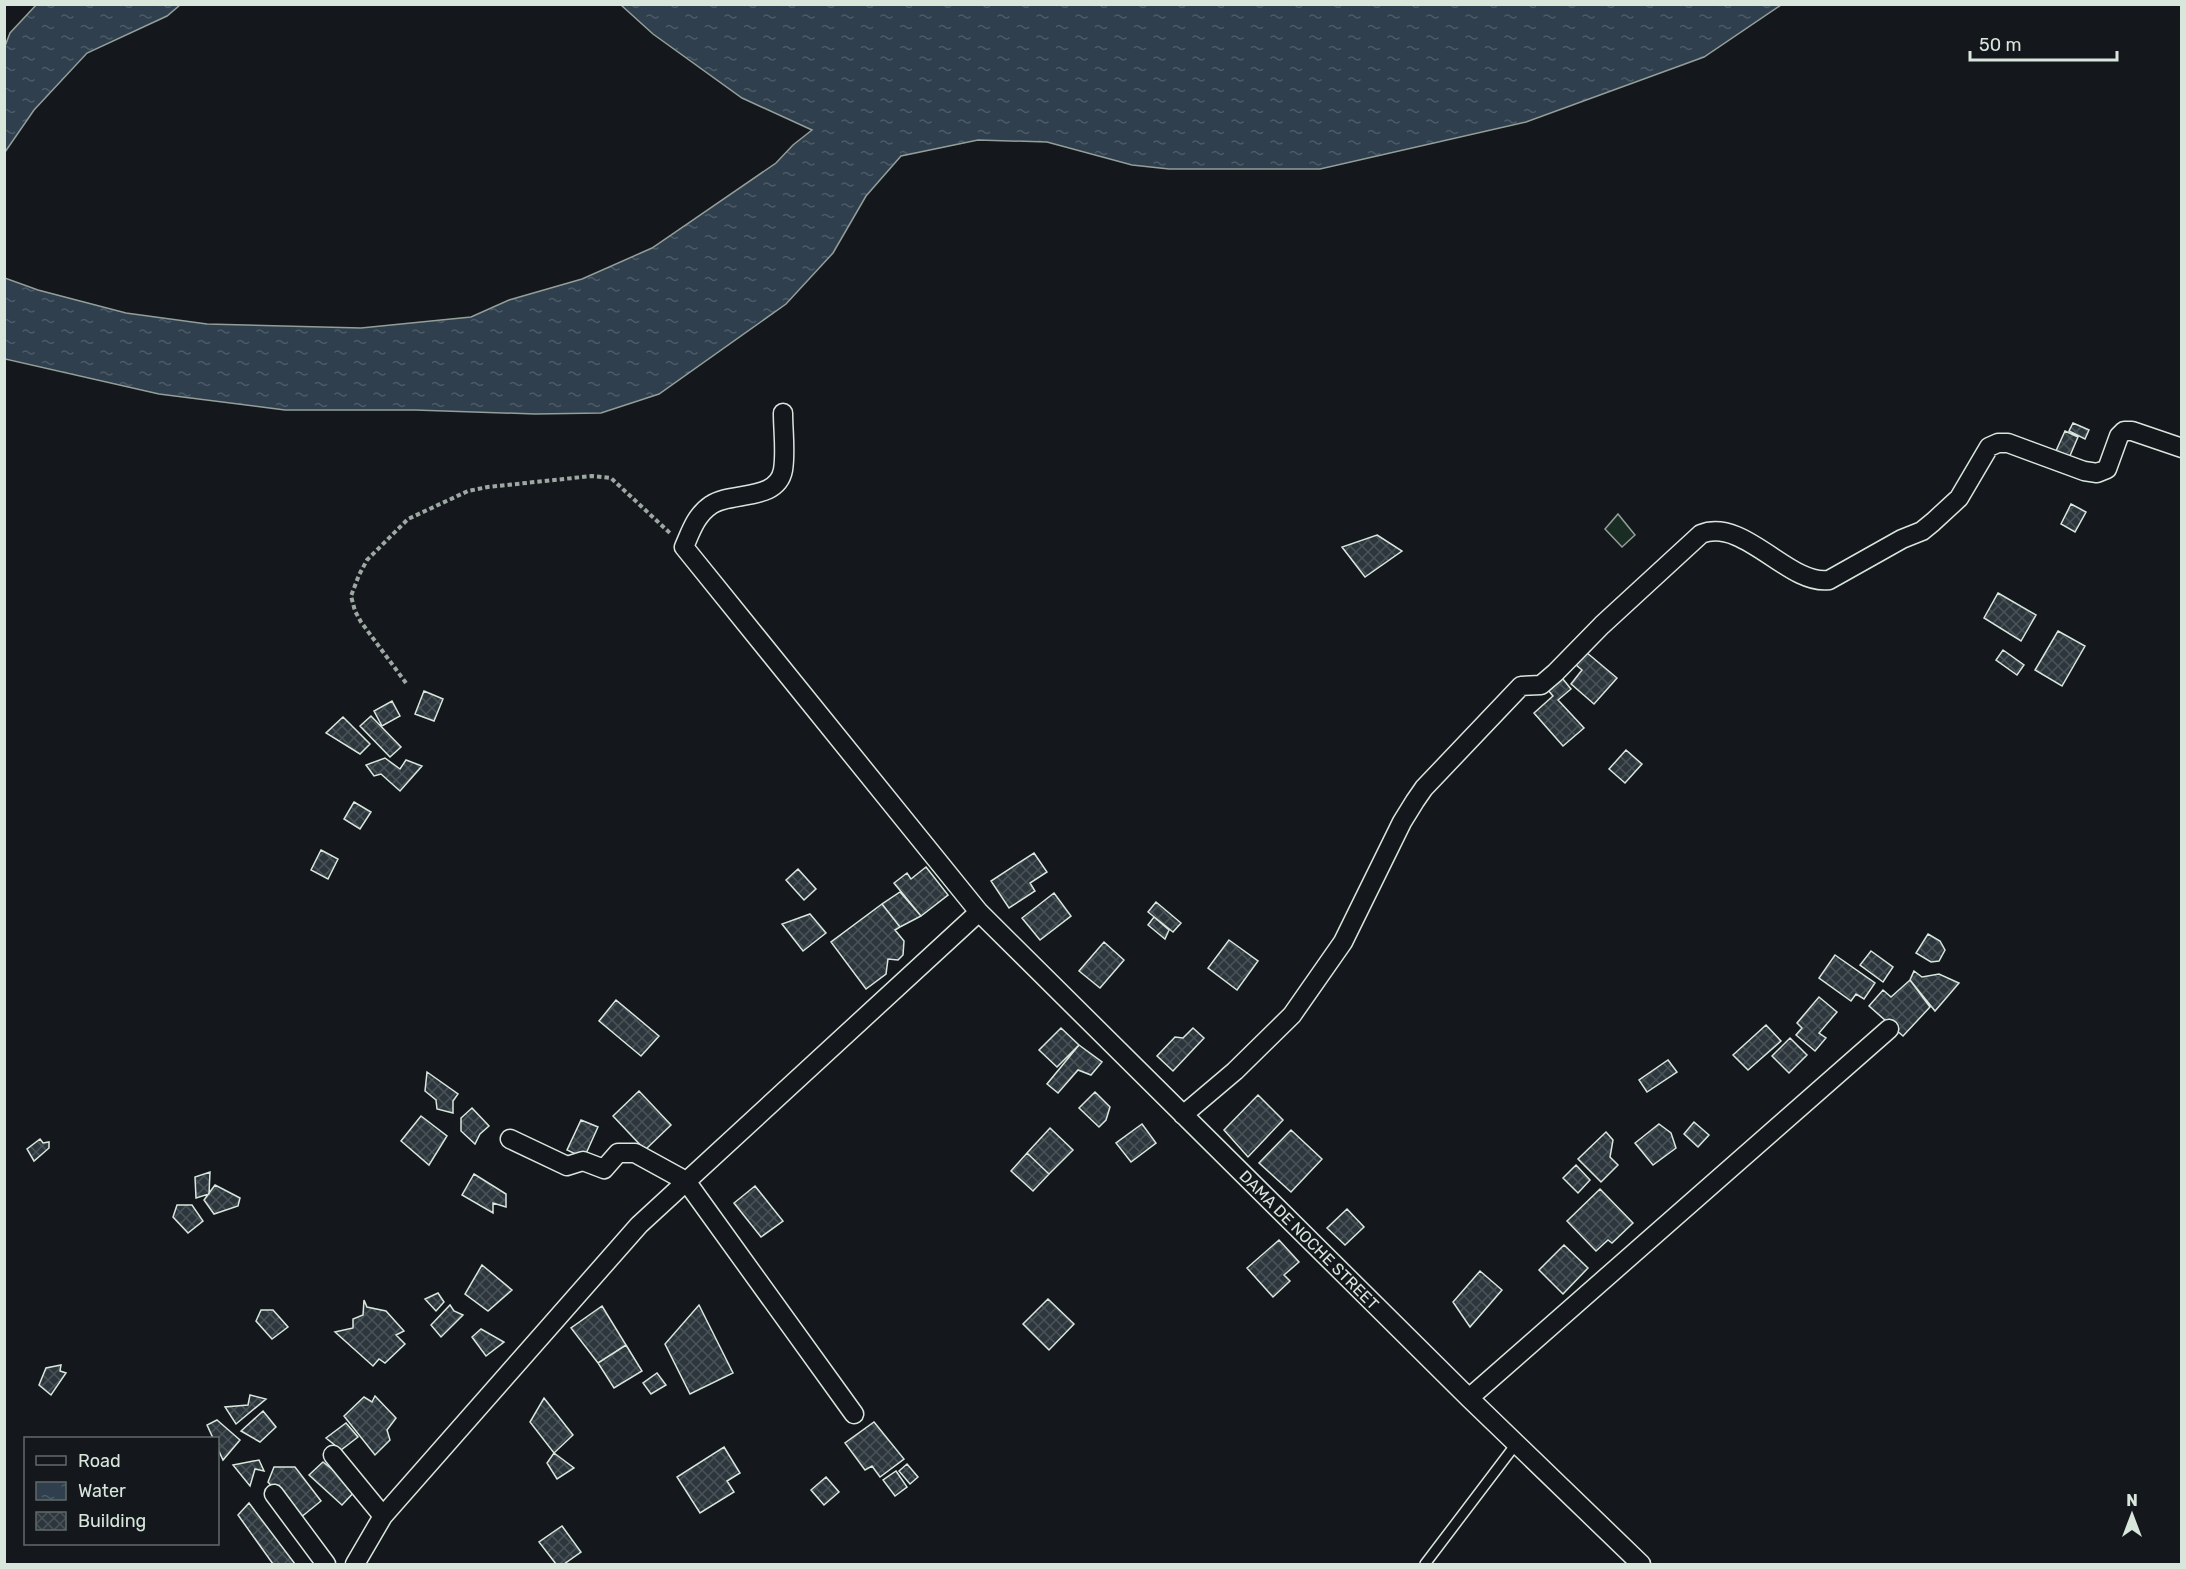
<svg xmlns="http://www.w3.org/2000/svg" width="2186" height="1569" font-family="Rubik,sans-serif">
<defs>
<pattern id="water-ripples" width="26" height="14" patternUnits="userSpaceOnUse" patternTransform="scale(1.5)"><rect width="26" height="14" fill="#2f3f4d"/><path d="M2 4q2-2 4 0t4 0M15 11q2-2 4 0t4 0" fill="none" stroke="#4c5b66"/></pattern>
<pattern id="building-cross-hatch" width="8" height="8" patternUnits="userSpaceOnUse" patternTransform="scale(1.5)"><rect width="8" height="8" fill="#2c363c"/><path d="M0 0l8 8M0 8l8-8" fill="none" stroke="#4a5358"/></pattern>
</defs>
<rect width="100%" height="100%" fill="#14181c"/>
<path fill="#1a2d24" stroke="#939e99" stroke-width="1.5" d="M1618,514L1635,535L1622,547L1605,529Z"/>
<path fill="url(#water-ripples)" stroke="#939e99" stroke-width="1.5" d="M37,4L180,5L167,16L87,53L34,110L5,152V46L10,33Z
M621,5H1781L1704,57L1526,122L1320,169H1169L1132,165L1047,142L978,140L901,156L866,196L833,253L786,304L659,394L601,413L535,414L415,410H285L159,394L5,359V278L38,290L126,313L207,324L361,328L471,317L509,300L582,279L652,248L776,163L793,145L812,130L742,98L653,34Z"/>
<path fill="url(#building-cross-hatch)" stroke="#d8e6dc" stroke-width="1.5" d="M2073,423L2089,430L2085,439L2069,431Z
M2065,431L2078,437L2069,458L2055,453Z
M2071,504L2086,512L2075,532L2061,524Z
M1377,535L1402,551L1365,577L1342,547Z
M1998,593L2036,615L2021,641L1984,618Z
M2058,631L2085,646L2062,686L2035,670Z
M2003,650L2024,665L2017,675L1996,660Z
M1586,652L1617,678L1594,704L1571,684L1582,670L1576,665Z
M1562,678L1571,689L1558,700L1584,728L1563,746L1534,713L1553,696L1548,690Z
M424,691L443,699L434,721L415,714Z
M392,701L400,716L382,726L374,711Z
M371,716L401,747L390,757L360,726Z
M343,717L370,744L360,754L326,733Z
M1626,750L1642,764L1625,783L1609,769Z
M385,758L400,769L406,760L422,766L400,791L381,774L374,776L366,765Z
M354,802L371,812L360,829L344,819Z
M321,850L338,859L328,879L311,870Z
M1034,853L1047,872L1030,883L1035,891L1009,908L991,881Z
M926,867L948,895L921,916L894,883L907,873L911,879Z
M798,869L816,889L804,900L786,880Z
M900,892L921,916L900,927L882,904Z
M1054,893L1071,916L1040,940L1022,918Z
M1156,902L1181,923L1173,932L1148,912Z
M882,904L900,927L895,930L904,941L903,955L898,960L888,959L886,974L866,989L831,942Z
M810,914L826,933L803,951L782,924Z
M1154,917L1169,930L1165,939L1148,925Z
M1928,934L1940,941L1945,950L1939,961L1931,962L1916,953Z
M1229,940L1258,961L1237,990L1208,968Z
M1104,942L1124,960L1100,988L1079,971Z
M1871,951L1893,967L1883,982L1860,965Z
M1835,955L1875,983L1864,999L1856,994L1851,1001L1819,978Z
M1914,971L1922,977L1939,974L1959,983L1935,1011L1910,980Z
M1910,980L1930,1007L1903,1036L1869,1006L1883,990L1891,997Z
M1819,997L1837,1012L1819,1033L1826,1038L1815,1051L1796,1035L1802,1028L1797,1023Z
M616,1000L659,1036L641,1056L599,1021Z
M1766,1025L1781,1041L1748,1070L1733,1055Z
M1061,1028L1079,1045L1057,1067L1039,1050Z
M1193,1028L1204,1038L1173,1071L1157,1056L1175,1037L1183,1038Z
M1790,1038L1807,1055L1789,1073L1772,1056Z
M1079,1045L1102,1062L1091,1075L1078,1070L1058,1093L1047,1084Z
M1668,1060L1677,1072L1647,1092L1639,1080Z
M427,1072L458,1094L453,1101V1113L437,1109L436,1100L425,1091Z
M639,1091L671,1125L645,1150L613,1116Z
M1095,1092L1110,1107L1106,1120L1099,1127L1079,1108Z
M1258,1095L1283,1120L1248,1157L1224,1130Z
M472,1108L489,1126L480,1134L475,1144L461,1131V1118Z
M421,1116L447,1136L429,1165L401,1141Z
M581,1120L598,1127L584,1158L567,1150Z
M1694,1122L1709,1135L1698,1147L1684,1134Z
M1142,1124L1156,1143L1131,1162L1116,1143Z
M1659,1124L1671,1133L1676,1148L1653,1165L1635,1143Z
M1050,1128L1073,1150L1049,1174L1027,1153Z
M1291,1130L1322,1159L1291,1192L1259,1163Z
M1606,1132L1613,1140L1610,1157L1618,1165L1601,1182L1578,1159Z
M40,1139L43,1143L49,1142V1148L34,1161L27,1149Z
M1027,1153L1049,1174L1033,1191L1011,1171Z
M1576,1165L1590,1180L1578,1193L1563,1178Z
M210,1172L209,1194L196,1198L195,1177Z
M474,1174L506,1194V1207L493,1203V1213L462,1195Z
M215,1185L240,1198L238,1206L214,1214L204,1200Z
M755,1186L783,1221L761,1237L734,1203Z
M1600,1189L1633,1223L1612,1243L1608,1240L1596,1251L1567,1221Z
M177,1205H192L203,1221L188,1233L173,1217Z
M1347,1209L1364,1227L1345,1245L1327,1228Z
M1279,1240L1299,1262L1284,1275L1290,1281L1273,1297L1247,1268Z
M1564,1245L1588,1268L1563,1294L1539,1270Z
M482,1265L512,1290L488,1311L465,1294Z
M1480,1271L1502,1290L1470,1327L1453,1302Z
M438,1293L444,1302L436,1311L425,1299Z
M1048,1299L1074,1324L1049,1350L1023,1324Z
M364,1300L367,1307L386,1311L404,1331L396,1335L405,1344L385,1363L379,1359L373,1366L335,1332L353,1328V1319L363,1315Z
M450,1305L454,1311L463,1315L441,1337L431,1325Z
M699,1305L733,1373L690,1394L665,1344Z
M602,1306L626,1345L598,1363L571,1328Z
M261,1310H273L288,1327L272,1339L256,1321Z
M481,1329L504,1342L486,1356L472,1337Z
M626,1345L642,1371L614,1388L598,1363Z
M61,1365L60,1371L66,1373L51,1395L39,1385L46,1368Z
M657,1373L666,1385L651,1394L643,1383Z
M250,1395L266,1399L236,1424L225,1407L248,1405Z
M375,1396L396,1418L387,1430L390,1440L375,1455L344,1416L364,1397L372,1402Z
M544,1398L573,1435L554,1453L530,1422Z
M263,1411L276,1427L260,1442L241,1431Z
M217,1420L240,1440L223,1460L218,1449V1438H213L207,1425Z
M874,1422L904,1459L880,1477L872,1466L865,1470L845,1443Z
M346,1423L358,1437L341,1450L326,1438Z
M724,1447L740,1473L727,1481L734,1492L700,1513L677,1477Z
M554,1453L574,1468L557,1479L547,1463Z
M259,1460L264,1471L255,1469L250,1486L233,1465Z
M323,1462L357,1489L342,1505L309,1475Z
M907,1464L918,1477L910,1484L899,1471Z
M274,1467H295L321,1501L300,1518L268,1482Z
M896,1471L907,1487L895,1496L883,1480Z
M826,1477L839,1492L824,1505L811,1490Z
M249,1503L295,1564H273L238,1515Z
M562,1526L581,1552L564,1564H556L539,1542Z"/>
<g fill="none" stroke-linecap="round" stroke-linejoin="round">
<defs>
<path id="lane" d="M1425,1564L1516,1444"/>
<path id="street" d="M783,413C783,431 786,452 783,470C777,502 731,491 711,505C696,515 691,531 684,547L979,912L1469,1398L1641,1564
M1183,1115L1235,1071L1292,1015L1343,942L1402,822L1415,801L1424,788L1521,686L1541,685L1555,673L1602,625L1701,534C1744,517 1789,586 1829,580L1902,539L1922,531L1933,522L1959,498L1989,447L1998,443H2008L2084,471L2097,473L2107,469L2119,436L2124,431H2132L2182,448
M510,1139L567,1166L583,1161L604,1169L618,1153H635L686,1181L854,1414
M1469,1398L1889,1029
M333,1455L383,1516
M274,1494L326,1564
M355,1564L383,1516L639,1225L979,912"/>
</defs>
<use href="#lane" stroke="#d8e6dc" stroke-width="12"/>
<use href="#street" stroke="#d8e6dc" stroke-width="21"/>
<path stroke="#9da8a2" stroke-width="4" stroke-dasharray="4.5 3" stroke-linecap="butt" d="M406,683L361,622L355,611L351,596L359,575L367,560L408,519L468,491L488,487L592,476L611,478L671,534"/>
<use href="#lane" stroke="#14181c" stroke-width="9"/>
<use href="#street" stroke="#14181c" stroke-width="18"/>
</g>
<g text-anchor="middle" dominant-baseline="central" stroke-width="4.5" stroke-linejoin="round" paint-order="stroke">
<g font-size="16" fill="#d8e6dc" stroke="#14181c">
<text transform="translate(1309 1240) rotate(45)">DAMA DE NOCHE STREET</text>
</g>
</g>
<rect width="2186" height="1569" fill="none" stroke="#d8e6dc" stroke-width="12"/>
<rect x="24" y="1437" width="195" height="108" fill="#14181c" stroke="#626a69" stroke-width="1.5"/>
<rect x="36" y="1456" width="30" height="9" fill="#14181c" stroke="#626a69" stroke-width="1.5"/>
<text x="78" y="1467" font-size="18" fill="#d8e6dc">Road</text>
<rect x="36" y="1482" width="30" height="18" fill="url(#water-ripples)" stroke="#626a69" stroke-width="1.5"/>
<text x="78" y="1497" font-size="18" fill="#d8e6dc">Water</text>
<rect x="36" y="1512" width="30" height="18" fill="url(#building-cross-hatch)" stroke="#626a69" stroke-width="1.5"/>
<text x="78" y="1527" font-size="18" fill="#d8e6dc">Building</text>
<g transform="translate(2132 1515)" stroke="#14181c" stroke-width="4.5" paint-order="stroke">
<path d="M0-4.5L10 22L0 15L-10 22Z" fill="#d8e6dc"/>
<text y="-9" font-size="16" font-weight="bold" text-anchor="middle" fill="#d8e6dc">N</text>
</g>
<path d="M1970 51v9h147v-9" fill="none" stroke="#d8e6dc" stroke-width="3"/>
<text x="1979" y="51" font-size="18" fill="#d8e6dc" stroke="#14181c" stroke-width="4.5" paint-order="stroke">50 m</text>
</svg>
